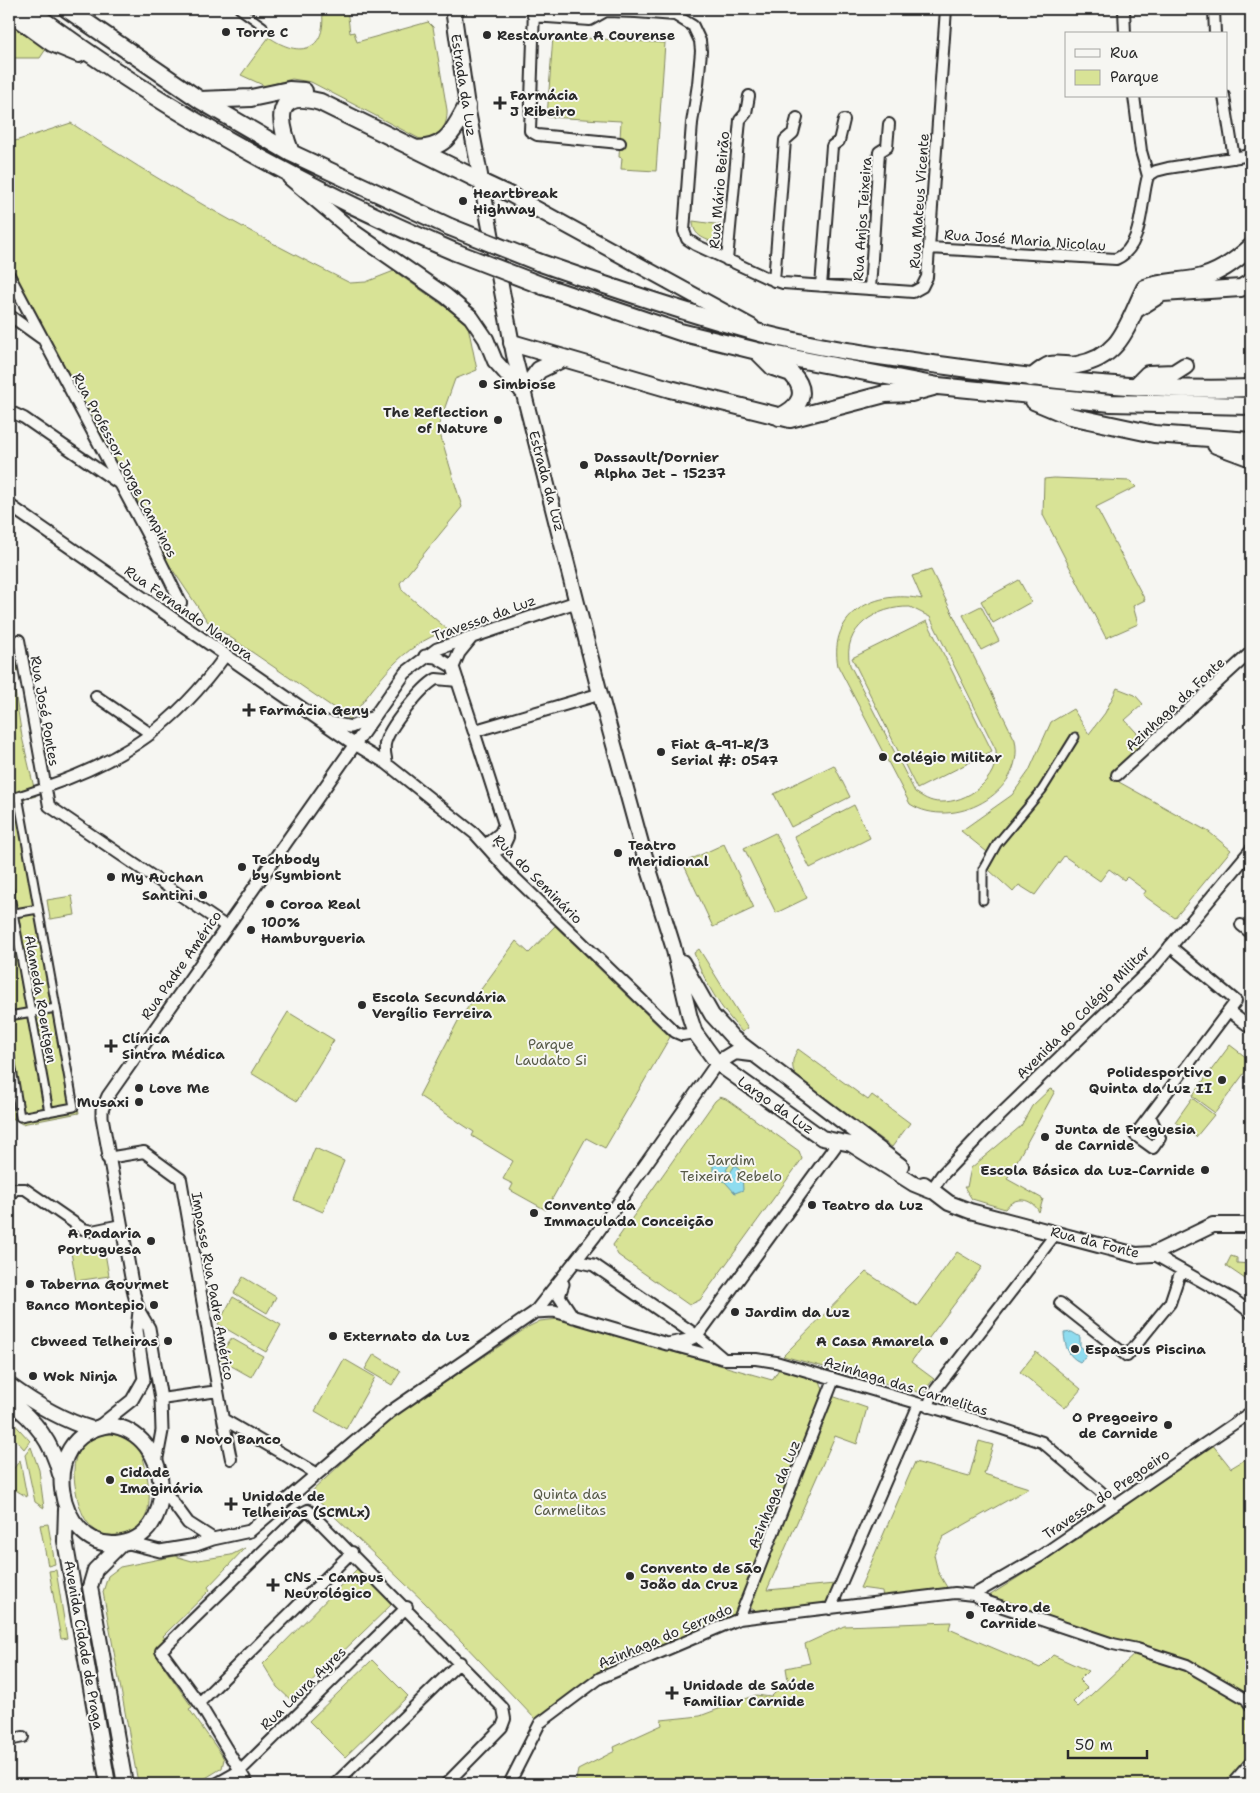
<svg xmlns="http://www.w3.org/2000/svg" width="1260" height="1793" font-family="'Shantell Sans',sans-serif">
<rect width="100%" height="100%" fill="#f6f6f2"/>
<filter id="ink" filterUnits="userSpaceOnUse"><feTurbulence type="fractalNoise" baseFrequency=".02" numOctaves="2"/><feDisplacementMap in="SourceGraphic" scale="10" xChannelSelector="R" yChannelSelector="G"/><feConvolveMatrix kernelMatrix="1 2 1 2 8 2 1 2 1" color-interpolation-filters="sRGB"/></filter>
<g filter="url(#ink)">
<path fill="#d8e396" stroke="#828760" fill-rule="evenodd" d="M322,9H347L350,33L354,32L357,42L428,22L433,27L447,110C448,127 438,141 420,139L311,82L292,79L265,86L241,75L269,37C300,59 328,51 322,9Z
M9,21L46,49L40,58H9Z
M553,36L665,43L656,171L621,169L622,158L619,157L621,121L547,117Z
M71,123C160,183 254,235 350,283L366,282L394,271L461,318L468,326L477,370L455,379L438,427L462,507L400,583L402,590L448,630C399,647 380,680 350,719L208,622L166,560L135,496L11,268L9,143Z
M693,221L722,225L720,245C707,239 693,238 693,221Z
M1054,478L1130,481L1136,487L1096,507L1145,600L1133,606L1138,624L1106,638L1043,515L1044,479Z
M931,570L1015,740C1026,794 952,831 910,804L838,666C828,613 876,589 922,599L912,576ZM910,607L930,617L996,750C999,780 967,803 940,802C930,802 923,797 915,792L850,665C841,628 877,606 910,607Z
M1019,580L1031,602L993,623L981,601Z
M981,606L999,641L981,650L963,615Z
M9,618L19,670L12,672L22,737L36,796L22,800L79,1113L22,1124L9,1116L15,1106L9,1071Z
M927,621L992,751L917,789L852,658Z
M1117,688L1135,695L1143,704L1125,720L1146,743L1111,771L1119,782L1209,832L1231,850L1175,918L1143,895L1146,891L1127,877L1124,880L1109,869L1100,881L1064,856L1035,895L1019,885L1013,892L989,870L980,865L987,852L961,831L1012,795L1029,771L1051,722L1073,709L1089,734L1105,713Z
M834,765L850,797L791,827L774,794Z
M854,805L870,838L810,868L794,836Z
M775,833L807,898L776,913L744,848Z
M724,844L754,908L713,927L683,863Z
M72,896L75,915L50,919L47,900Z
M555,926L670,1037L605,1148L586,1138L546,1210L510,1190L513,1184L503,1179L513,1161L472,1136L474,1132L419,1096L458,1021L516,941L529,953Z
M699,949L748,1028L742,1032C720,1008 705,983 694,953Z
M288,1012L334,1040L297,1101L251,1073Z
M1230,1045L1251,1061V1064L1215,1113L1192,1096Z
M798,1049L868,1100L872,1095L910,1123L892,1147L801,1082C791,1072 790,1061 798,1049Z
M1050,1089L1055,1091L1007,1179L1043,1199L1039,1212C1032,1198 1015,1195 1005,1209L972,1199L964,1187H967L971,1168L1021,1126L1032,1106Z
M720,1097L726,1099L799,1151L802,1159L700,1300L689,1305L618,1255L613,1245L715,1101Z
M1192,1098L1214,1115L1196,1137L1175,1122Z
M315,1148L344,1161L323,1212L294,1200Z
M104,1247L109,1276L76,1281L71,1252Z
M957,1252L982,1267L911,1362L934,1379L922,1393L783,1356L866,1272L917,1306Z
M1231,1256L1237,1258V1263L1251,1264V1283L1226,1266Z
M243,1277L276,1297L267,1313L234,1293Z
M233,1297L281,1325L266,1352L218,1324Z
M559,1319L772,1380L779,1369L820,1381L825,1394L733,1618L587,1682L536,1720L425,1603L310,1493L386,1422L528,1327L540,1321Z
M231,1338L263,1356L251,1377L219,1359Z
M1036,1352L1081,1389L1065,1408L1020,1372Z
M374,1354L401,1371L392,1385L365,1369Z
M344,1359L375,1377L346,1429L315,1411Z
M832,1396L867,1408L857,1444L835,1436L767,1590L835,1584L827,1604L756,1612L749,1606Z
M9,1418L30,1441L24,1449L9,1432Z
M111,1434C121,1436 131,1439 138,1448C144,1456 145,1466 147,1476C152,1502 151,1531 117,1535C89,1538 80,1513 76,1491C70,1460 76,1437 111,1434Z
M979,1441L993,1445L984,1474L1029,1488L943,1537L934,1555L938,1572L948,1589L883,1598L882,1591L860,1588L915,1462L969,1477Z
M1212,1444L1231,1468L1251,1456V1700L1188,1663L989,1596L1084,1535Z
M31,1447L39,1470L44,1508L35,1502L25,1455Z
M20,1460L27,1497L9,1486V1475Z
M48,1524L55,1564L48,1566L40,1525Z
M245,1548L208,1587L210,1590L163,1636L166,1640L158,1655L159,1660L192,1707L189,1709L221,1754L224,1759L222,1768L196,1784H142L137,1777L103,1592L108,1576L120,1567L175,1556L192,1561L231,1555Z
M358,1568L393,1603L292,1701L277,1687L263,1664Z
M56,1570L67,1638L61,1639L49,1571Z
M951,1622L949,1629L1040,1668L1053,1655L1088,1671L1079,1680L1087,1688L1073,1702L1078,1707L1137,1652C1162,1660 1236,1684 1248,1708C1255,1720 1251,1740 1251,1754L1224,1784H575L578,1770L615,1751L614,1747L662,1725L661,1720L700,1716L756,1695L771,1697L788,1680L786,1668L810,1663L805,1644L844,1626Z
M372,1660L408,1696L345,1757L309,1721Z"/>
<path fill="#8fdcef" stroke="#6795a1" d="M724,1160L731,1162L726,1170L730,1173L735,1165L742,1173L743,1190L735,1193L725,1182L713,1175V1164Z
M1072,1332L1080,1337V1346L1086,1351V1357L1080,1362C1068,1357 1065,1346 1064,1333Z"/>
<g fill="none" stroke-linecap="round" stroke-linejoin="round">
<defs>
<path id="pedestrian" d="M239,9L263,26
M9,799L45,787
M9,890L49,1112
M983,900V869L997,844L1042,790L1075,737
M9,914L38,909
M9,1016L56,1008
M9,1051L20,1117L74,1107L18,796"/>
<path id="minor" d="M534,9L530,131L537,135L620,143
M1124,9L1125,34
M1214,9L1215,34
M533,16L590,20L606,11L636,12L675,15L693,26L700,41L701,51L698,84L692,123L684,231L687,239L696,245L765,277L783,283L913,292L922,287L927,277L946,9
M1134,96L1141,151L1148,176
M1224,96L1234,158
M1148,176L1156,171L1168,168L1251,155
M929,248L1116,259C1144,247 1140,202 1148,176
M727,260L740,120L746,113L749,96
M9,275L150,540L181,603
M774,281L785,140L793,133L797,118
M821,286L832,146L839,141L844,120
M870,289L879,152L887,147L889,124
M9,315L41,338
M9,411L24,418L118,483
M19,640L49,806L227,927
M96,696L151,734
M474,731L508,837L503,848L492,853
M354,744L387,764L475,834L508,871L675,1032L682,1035L695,1033
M387,764C386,758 384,751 385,744C388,728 422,687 436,679L458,681
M1117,775L1251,652
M45,787C125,760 176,724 225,656
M485,845L500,833L504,824
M1241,925L1251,933
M1229,1011L1251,1028
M1150,1116L1160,1138L1153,1148L1135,1135L1236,1001L1170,946
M107,1158L144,1152L181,1179L218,1391
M9,1196L15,1189H25L83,1229L92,1231L121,1225
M1153,1254L1233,1299L1251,1313
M1060,1303L1127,1356L1170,1303L1181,1270
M697,1336L724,1359
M668,1344L724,1359H756L776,1362L972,1419L1042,1442L1100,1491L1114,1506
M161,1399L218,1391L223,1419L317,1474
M928,1407L933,1393L1057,1232
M223,1419L231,1459
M973,1595L1039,1557L1251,1412
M830,1609L919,1404
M739,1619L834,1379
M199,1703L352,1552
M9,1740L23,1737
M240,1771L407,1607
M248,1784L199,1703L161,1651L302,1513L308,1510L503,1708L505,1719L502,1727L446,1784
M335,1784L460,1662
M509,1784L540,1723L600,1678L739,1619L955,1593L973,1595L988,1602L1113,1644L1137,1649L1187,1665L1246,1699L1251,1706
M1232,1784L1251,1762"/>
<path id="tertiary" d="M9,505L354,744
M425,656L436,657L453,667
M453,667L474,731L600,694
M453,667L459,653L472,637
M327,722L351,727L371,718
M931,1191L942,1175L985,1130L1154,966L1251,850
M576,1261L594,1265L697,1336
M563,1284L559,1296L573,1317
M535,1312L554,1311L667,1344L688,1340L697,1336L839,1141
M98,1427L132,1400L144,1379L137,1330L139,1311
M156,1463L162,1431L161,1399L149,1328L139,1311L134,1294L102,1117V1110L108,1096L405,673L437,649L576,602
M160,1485L188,1523L213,1539
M125,1542L160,1551L196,1545L213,1539L250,1531L390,1412L535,1312L595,1236L717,1063
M217,1784L240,1771"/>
<path id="secondary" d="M453,9L467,106L514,355L600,694L642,847L673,946L690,1018L695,1033L717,1063L822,1138L851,1144L914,1184L931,1191
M290,178L355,233L446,296L471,317L486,339L495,361L522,391
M481,181L511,195L752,327
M682,962L712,1015L733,1038L901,1166
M717,1063L735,1052L751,1054
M924,1184L949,1203L970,1211L1136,1255L1153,1254L1213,1225H1251
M9,1385C35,1404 61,1420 92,1429
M9,1401C35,1420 52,1442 60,1474
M109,1425C173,1432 181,1539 116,1544C58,1548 33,1437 109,1425Z
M66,1509L65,1541L108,1784
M122,1543L95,1570L90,1587L125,1784"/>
<path id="trunk" d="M28,9C159,108 303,187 455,252
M67,9L200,100L291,153L450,227
M9,12L52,43L79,54
M200,100L251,98L289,90L304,91
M415,149C447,149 453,131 467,106
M291,153C278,120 273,89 320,102L481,181
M538,262C612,288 688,314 764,334C823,349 887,357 947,366C1047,380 1149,392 1251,388
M543,286L680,332L757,351L938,386L1111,403L1251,406
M1135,310L1162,293L1241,288L1251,282
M512,343L670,389L790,419L885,394L911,393L933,387
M757,351L773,367L791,373C809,392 801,407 779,417
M1031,378C1036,374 1044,367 1050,365C1059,363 1069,367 1077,365C1122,357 1127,324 1145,288C1161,282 1177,282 1194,279C1217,275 1234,262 1251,247
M1136,386L1148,374L1174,373L1185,366
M523,391L539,370L562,359
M1034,401L1070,416L1154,434L1251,441
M1216,445L1251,458"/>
</defs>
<use href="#pedestrian" stroke="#2b2b2b" stroke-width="11"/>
<use href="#minor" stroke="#2b2b2b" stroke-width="14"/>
<use href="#tertiary" stroke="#2b2b2b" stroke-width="15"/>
<use href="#secondary" stroke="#2b2b2b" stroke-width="18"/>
<use href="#trunk" stroke="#2b2b2b" stroke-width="20"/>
<use href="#pedestrian" stroke="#f6f6f2" stroke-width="7"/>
<use href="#minor" stroke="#f6f6f2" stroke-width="10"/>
<use href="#tertiary" stroke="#f6f6f2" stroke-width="11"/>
<use href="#secondary" stroke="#f6f6f2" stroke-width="14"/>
<use href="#trunk" stroke="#f6f6f2" stroke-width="16"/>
<defs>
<path id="trunk-bridge" d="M450,227L538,262
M455,252L543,286"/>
</defs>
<use href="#trunk-bridge" stroke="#2b2b2b" stroke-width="20" stroke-linecap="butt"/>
<use href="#trunk-bridge" stroke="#f6f6f2" stroke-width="16"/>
</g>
</g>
<g fill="#2b2b2b" stroke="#f6f6f2" stroke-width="2">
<circle cx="226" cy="32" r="5"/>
<circle cx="487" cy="35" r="5"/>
<path d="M497.5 95.5h5v5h5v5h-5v5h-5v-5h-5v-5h5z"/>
<circle cx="463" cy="201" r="5"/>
<circle cx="483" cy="384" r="5"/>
<circle cx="498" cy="420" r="5"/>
<circle cx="584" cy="465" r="5"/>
<path d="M246.5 702.5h5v5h5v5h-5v5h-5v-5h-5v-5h5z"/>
<circle cx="661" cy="752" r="5"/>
<circle cx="883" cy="757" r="5"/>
<circle cx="618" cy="853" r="5"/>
<circle cx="242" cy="867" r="5"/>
<circle cx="111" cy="877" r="5"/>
<circle cx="203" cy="895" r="5"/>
<circle cx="270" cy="904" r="5"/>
<circle cx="251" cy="930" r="5"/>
<circle cx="362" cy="1005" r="5"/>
<path d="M108.5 1038.5h5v5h5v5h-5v5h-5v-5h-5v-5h5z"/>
<circle cx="1222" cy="1080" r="5"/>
<circle cx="139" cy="1088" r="5"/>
<circle cx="139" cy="1102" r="5"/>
<circle cx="1045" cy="1137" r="5"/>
<circle cx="1205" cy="1170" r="5"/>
<circle cx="812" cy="1205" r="5"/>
<circle cx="534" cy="1213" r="5"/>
<circle cx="151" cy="1241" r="5"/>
<circle cx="30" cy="1284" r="5"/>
<circle cx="154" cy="1305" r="5"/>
<circle cx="735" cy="1312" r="5"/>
<circle cx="333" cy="1336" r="5"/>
<circle cx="168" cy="1341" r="5"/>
<circle cx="944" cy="1341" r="5"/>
<circle cx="1075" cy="1349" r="5"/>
<circle cx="33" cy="1376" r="5"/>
<circle cx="1168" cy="1425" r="5"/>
<circle cx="185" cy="1439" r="5"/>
<circle cx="110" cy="1480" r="5"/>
<path d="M228.5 1496.5h5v5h5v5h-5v5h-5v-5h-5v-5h5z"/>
<circle cx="630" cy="1576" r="5"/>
<path d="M270.5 1577.5h5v5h5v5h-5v5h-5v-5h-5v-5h5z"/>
<circle cx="970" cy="1615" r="5"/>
<path d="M669.5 1685.5h5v5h5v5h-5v5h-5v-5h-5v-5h5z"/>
</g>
<g text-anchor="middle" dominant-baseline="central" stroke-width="4" stroke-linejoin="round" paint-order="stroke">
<g font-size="14" font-weight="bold" fill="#2b2b2b" stroke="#f6f6f2" text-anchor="start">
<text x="236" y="32">Torre C</text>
<text x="497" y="35">Restaurante A Courense</text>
<text x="510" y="95">Farmácia<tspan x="510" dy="16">J Ribeiro</tspan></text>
<text x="473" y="193">Heartbreak<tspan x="473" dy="16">Highway</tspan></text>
<text x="493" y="384">Simbiose</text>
<text x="488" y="412" text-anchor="end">The Reflection<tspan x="488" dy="16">of Nature</tspan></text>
<text x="594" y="457">Dassault/Dornier<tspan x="594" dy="16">Alpha Jet - 15237</tspan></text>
<text x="259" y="710">Farmácia Geny</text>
<text x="671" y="744">Fiat G-91-R/3<tspan x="671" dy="16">Serial #: 0547</tspan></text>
<text x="893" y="757">Colégio Militar</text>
<text x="628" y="845">Teatro<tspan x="628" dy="16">Meridional</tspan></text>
<text x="252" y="859">Techbody<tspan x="252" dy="16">by Symbiont</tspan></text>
<text x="121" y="877">My Auchan</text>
<text x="193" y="895" text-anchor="end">Santini</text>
<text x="280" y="904">Coroa Real</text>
<text x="261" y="922">100%<tspan x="261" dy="16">Hamburgueria</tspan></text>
<text x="372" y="997">Escola Secundária<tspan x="372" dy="16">Vergílio Ferreira</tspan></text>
<text x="122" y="1038">Clínica<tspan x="122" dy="16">Sintra Médica</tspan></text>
<text x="1212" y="1072" text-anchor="end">Polidesportivo<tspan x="1212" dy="16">Quinta da Luz II</tspan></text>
<text x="149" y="1088">Love Me</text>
<text x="129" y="1102" text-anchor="end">Musaxi</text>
<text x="1055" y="1129">Junta de Freguesia<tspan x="1055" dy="16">de Carnide</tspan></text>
<text x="1195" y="1170" text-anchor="end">Escola Básica da Luz-Carnide</text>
<text x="544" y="1205">Convento da<tspan x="544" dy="16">Immaculada Conceição</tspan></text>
<text x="822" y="1205">Teatro da Luz</text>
<text x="141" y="1233" text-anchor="end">A Padaria<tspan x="141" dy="16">Portuguesa</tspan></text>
<text x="40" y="1284">Taberna Gourmet</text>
<text x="144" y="1305" text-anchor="end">Banco Montepio</text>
<text x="745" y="1312">Jardim da Luz</text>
<text x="343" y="1336">Externato da Luz</text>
<text x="158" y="1341" text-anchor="end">Cbweed Telheiras</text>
<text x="934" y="1341" text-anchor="end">A Casa Amarela</text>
<text x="1085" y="1349">Espassus Piscina</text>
<text x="43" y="1376">Wok Ninja</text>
<text x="1158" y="1417" text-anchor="end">O Pregoeiro<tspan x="1158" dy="16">de Carnide</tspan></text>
<text x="195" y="1439">Novo Banco</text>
<text x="120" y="1472">Cidade<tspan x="120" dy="16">Imaginária</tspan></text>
<text x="242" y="1496">Unidade de<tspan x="242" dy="16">Telheiras (SCMLx)</tspan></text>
<text x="640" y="1568">Convento de São<tspan x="640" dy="16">João da Cruz</tspan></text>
<text x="284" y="1577">CNS - Campus<tspan x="284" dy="16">Neurológico</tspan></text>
<text x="980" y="1607">Teatro de<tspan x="980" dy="16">Carnide</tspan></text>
<text x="683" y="1685">Unidade de Saúde<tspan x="683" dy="16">Familiar Carnide</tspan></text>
</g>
<g font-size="14" fill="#2b2b2b" stroke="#f6f6f2">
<text transform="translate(464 85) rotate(81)">Estrada da Luz</text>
<text transform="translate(719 190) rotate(-85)">Rua Mário Beirão</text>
<text transform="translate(919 201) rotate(-86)">Rua Mateus Vicente</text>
<text transform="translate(862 219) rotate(-86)">Rua Anjos Teixeira</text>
<text transform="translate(1025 240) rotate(4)">Rua José Maria Nicolau</text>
<text transform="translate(125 465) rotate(62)">Rua Professor Jorge Campinos</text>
<text transform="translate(547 481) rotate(75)">Estrada da Luz</text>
<text transform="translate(189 613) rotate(35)">Rua Fernando Namora</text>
<text transform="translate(484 618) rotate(-20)">Travessa da Luz</text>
<text transform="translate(1175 704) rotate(-43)">Azinhaga da Fonte</text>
<text transform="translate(45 711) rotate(80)">Rua José Pontes</text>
<text transform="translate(538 879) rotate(45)">Rua do Seminário</text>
<text transform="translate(181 965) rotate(-55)">Rua Padre Américo</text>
<text transform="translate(41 999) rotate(80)">Alameda Roentgen</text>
<text transform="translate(1083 1012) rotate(-45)">Avenida do Colégio Militar</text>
<text transform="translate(776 1105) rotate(35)">Largo da Luz</text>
<text transform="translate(1095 1242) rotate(14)">Rua da Fonte</text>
<text transform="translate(213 1286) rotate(80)">Impasse Rua Padre Américo</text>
<text transform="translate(906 1386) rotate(17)">Azinhaga das Carmelitas</text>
<text transform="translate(774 1494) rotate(-68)">Azinhaga da Luz</text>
<text transform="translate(1106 1494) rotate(-34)">Travessa do Pregoeiro</text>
<text transform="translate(665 1636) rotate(-23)">Azinhaga do Serrado</text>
<text transform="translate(84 1645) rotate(80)">Avenida Cidade de Praga</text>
<text transform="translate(303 1688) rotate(-44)">Rua Laura Ayres</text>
</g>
<g font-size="14" fill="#565946" stroke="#f6f6f2">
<text x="551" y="1044">Parque<tspan x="551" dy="16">Laudato Si</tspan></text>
<text x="731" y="1160">Jardim<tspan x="731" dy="16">Teixeira Rebelo</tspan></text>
<text x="570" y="1494">Quinta das<tspan x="570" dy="16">Carmelitas</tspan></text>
</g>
</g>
<rect width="1260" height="1793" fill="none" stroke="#f6f6f2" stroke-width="30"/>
<rect x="15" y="15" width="1230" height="1763" fill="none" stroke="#2b2b2b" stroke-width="2" filter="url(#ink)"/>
<rect x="1065" y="32" width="162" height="65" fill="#f6f6f2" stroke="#a5a5a2"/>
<rect x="1075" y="49" width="25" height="8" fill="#f6f6f2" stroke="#a5a5a2"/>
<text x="1110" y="58" font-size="15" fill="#2b2b2b">Rua</text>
<rect x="1075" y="70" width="25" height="15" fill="#d8e396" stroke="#a5a5a2"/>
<text x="1110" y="82" font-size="15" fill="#2b2b2b">Parque</text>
<path d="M1068 1750v8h79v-8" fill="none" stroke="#2b2b2b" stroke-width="2.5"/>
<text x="1075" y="1750" font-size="15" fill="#2b2b2b" stroke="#f6f6f2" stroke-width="4" paint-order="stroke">50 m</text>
</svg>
